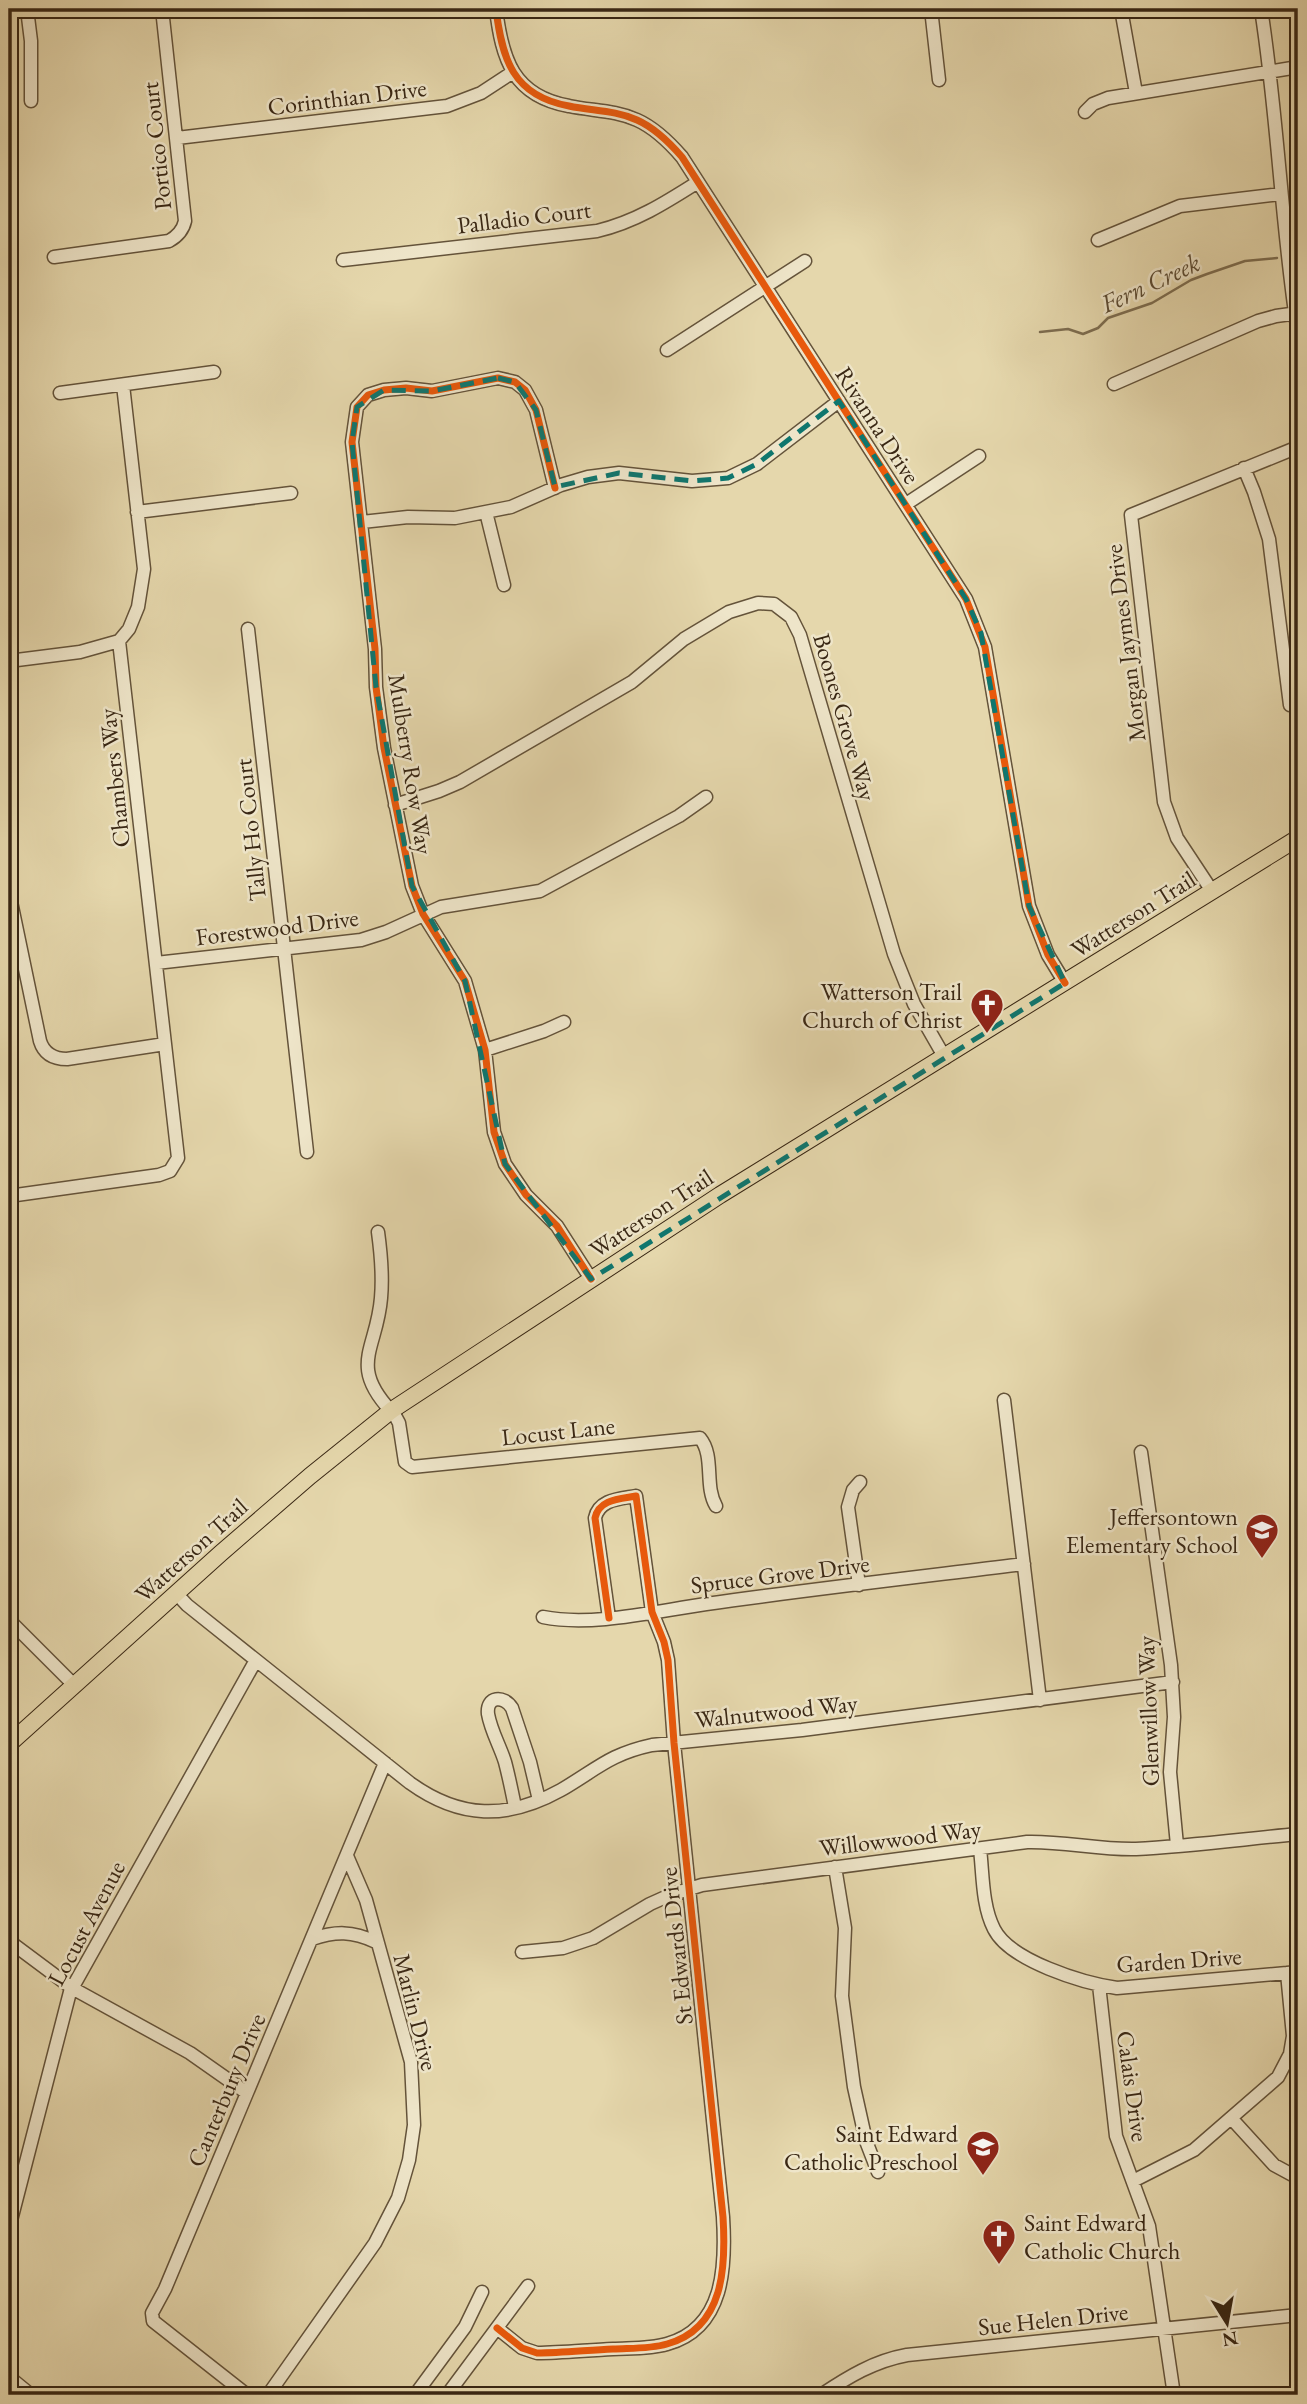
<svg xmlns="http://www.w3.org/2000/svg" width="1307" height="2404" font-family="'EB Garamond',serif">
<rect width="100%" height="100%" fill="#e5d7ac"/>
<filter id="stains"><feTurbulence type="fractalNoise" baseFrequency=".00286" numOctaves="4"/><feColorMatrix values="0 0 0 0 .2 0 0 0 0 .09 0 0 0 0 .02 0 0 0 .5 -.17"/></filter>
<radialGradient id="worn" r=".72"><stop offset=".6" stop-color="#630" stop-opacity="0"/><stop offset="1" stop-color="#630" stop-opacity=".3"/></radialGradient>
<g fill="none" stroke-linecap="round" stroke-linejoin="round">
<path stroke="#7d6d50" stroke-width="2.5" d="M1040,332L1068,329L1083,334L1098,328L1108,318L1152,303L1191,280L1207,274L1245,261L1277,258"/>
<defs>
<path id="minor" d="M27,9L31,41V101
M496,9C502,59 513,96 569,106C592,111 615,110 637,120C655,128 669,142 682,157L966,599L985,647L1029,906L1048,955L1065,983
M931,9L939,80
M1121,9L1136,93
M1261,9C1278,116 1281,225 1298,333
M1085,112L1093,104L1108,98L1298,67
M177,138L447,106L481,93L513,72
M1098,240L1180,206L1281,194
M54,257L169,241C178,236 183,230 185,221L162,9
M343,260L597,231C635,222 665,203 698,182
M667,350L805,261
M1114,384L1258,321L1276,316L1298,313
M60,393L214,372
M1244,468L1254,492L1269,539L1290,705
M555,488L536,410L525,390L515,382L498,378L432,391L406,388L384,390L368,395L357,407L352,442L375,649L376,687L384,748L412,886L423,914L465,981L485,1050L494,1132L505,1164L526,1195L557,1226L591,1279
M906,504L979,456
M137,512L291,493
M486,512L504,585
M362,522L408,517L455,518L511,507L561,485L588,477L619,473L692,481L728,478L757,464L839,401
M248,629L307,1152
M9,661L80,652L119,641
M395,805L439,791L460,782L632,682L684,639L729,612L758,603L774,604L791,617L800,635L894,954L914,1004L945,1058
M1212,891L1177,838L1164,802L1131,515L1298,447
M9,892L40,1041C44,1054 54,1059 67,1059L165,1044
M156,963L361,940L386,932L441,907L540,891L679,816L706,797
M485,1050L544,1031L564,1022
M9,1196L159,1175L170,1171L178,1158L119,641L129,629L138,607L144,569L123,385
M378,1232C381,1254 383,1276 381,1298C377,1349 348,1365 391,1411
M1004,1400L1040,1700
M392,1410L399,1423L405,1462L412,1467L700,1438C715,1456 704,1486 716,1506
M1141,1452L1171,1665L1174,1717L1170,1772L1177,1845
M859,1585L848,1507L853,1490L860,1482
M176,1593L187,1605L410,1783C460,1819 507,1820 561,1790C597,1769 610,1754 652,1745L802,1730L1173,1682
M543,1617C592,1627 656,1611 706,1604C812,1589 918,1577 1024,1564
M9,1620L75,1686
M515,1807C512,1792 509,1777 505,1762C500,1746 491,1731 488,1714C486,1696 504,1695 512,1708L530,1762L539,1800
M980,1849C983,1874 982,1906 994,1929C1010,1961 1083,1983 1117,1988L1298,1972
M835,1867L845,1928L842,1996L854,2087L866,2141L878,2172
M312,1939C336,1931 352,1931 376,1942
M9,1941L72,1988L190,2053L247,2093
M522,1952L563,1948L593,1938L650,1904L670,1895L702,1885L1027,1842C1064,1841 1099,1850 1136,1849C1190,1846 1244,1839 1298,1834
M1099,1985L1116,2136L1149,2226L1174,2395
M1232,2119L1274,2165L1298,2178
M1133,2181L1194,2150L1278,2077L1290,2054L1293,2036L1287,1973
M9,2228L70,1992L256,1660
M497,2328L522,2348L537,2353C562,2353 588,2350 613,2349C631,2348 650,2349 667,2344C725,2328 726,2265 723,2217L674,1743L668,1660L664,1642L652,1612L636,1496C620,1499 599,1499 595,1518L609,1618
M9,2377L31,2395
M247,2395L153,2321L152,2313L165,2289L385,1763
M268,2395L375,2243L398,2198L409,2160L414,2125L411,2062L366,1900L347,1856
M415,2395L465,2327L482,2292
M447,2395L528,2286
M821,2395C848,2377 874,2361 907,2355L1298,2315"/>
<path id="major" d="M9,1744L221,1553L310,1476L392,1410L720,1195L1298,838"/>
</defs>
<use href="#minor" stroke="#64533a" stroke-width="15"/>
<use href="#major" stroke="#392714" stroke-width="18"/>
<use href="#minor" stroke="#eee5c9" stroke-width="12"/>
<use href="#major" stroke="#e5d7ac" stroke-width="16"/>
<defs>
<path id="cycleway" d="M496,9C502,59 513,96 569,106C592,111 615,110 637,120C655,128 669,142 682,157L966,599L985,647L1029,906L1048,955L1065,983
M555,488L536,410L525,390L515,382L498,378L432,391L406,388L384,390L368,395L357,407L352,442L375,649L376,687L384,748L412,886L423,914L465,981L485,1050L494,1132L505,1164L526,1195L557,1226L591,1279
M497,2328L522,2348L537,2353C562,2353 588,2350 613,2349C631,2348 650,2349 667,2344C725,2328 726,2265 723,2217L674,1743L668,1660L664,1642L652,1612L636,1496C620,1499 599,1499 595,1518L609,1618"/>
</defs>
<use href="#cycleway" stroke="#eee5c9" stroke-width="11"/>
<use href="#cycleway" stroke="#e8590c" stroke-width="7"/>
</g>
<path fill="none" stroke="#0f766e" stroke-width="5" stroke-dasharray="14 9" stroke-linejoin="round" d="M498,378L515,382L536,410L555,487L619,473L692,481L728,478L757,464L839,401L966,599L981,633L1029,906L1065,983L591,1279L505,1164L465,981L412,886L376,687L352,442L357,407L384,390L432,391Z"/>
<defs>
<symbol id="church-pin" viewBox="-11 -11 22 30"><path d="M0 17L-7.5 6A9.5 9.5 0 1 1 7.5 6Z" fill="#8f2418" stroke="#eee5c9"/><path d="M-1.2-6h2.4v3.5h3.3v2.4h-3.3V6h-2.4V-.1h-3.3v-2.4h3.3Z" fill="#fff"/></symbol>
<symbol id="school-pin" viewBox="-11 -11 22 30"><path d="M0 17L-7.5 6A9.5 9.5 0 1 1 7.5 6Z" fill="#8f2418" stroke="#eee5c9"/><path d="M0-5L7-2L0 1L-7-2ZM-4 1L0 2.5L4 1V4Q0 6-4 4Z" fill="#fff"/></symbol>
</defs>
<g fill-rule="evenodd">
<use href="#church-pin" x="968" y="986" width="38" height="52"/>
<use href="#school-pin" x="1243" y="1511" width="38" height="52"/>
<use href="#school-pin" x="964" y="2128" width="38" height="52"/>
<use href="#church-pin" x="980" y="2217" width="38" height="52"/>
</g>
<g text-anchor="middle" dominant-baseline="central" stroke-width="5" stroke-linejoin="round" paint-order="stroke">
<g font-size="24" fill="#392714" stroke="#eee5c9">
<text transform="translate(347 97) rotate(-7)">Corinthian Drive</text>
<text transform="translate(156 146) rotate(-96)">Portico Court</text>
<text transform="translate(524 217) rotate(-7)">Palladio Court</text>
<text transform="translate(878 425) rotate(57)">Rivanna Drive</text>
<text transform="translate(1125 643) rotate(-97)">Morgan Jaymes Drive</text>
<text transform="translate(845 717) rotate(74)">Boones Grove Way</text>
<text transform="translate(411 764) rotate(81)">Mulberry Row Way</text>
<text transform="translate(114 778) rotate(-96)">Chambers Way</text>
<text transform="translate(250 830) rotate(-96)">Tally Ho Court</text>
<text transform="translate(1133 914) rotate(-32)">Watterson Trail</text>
<text transform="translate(277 927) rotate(-7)">Forestwood Drive</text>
<text transform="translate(651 1213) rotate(-33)">Watterson Trail</text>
<text transform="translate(558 1431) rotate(-6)">Locust Lane</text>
<text transform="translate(191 1550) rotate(-42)">Watterson Trail</text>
<text transform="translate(780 1574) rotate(-7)">Spruce Grove Drive</text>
<text transform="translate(776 1711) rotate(-6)">Walnutwood Way</text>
<text transform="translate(1148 1711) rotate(-92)">Glenwillow Way</text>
<text transform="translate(900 1838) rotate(-7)">Willowwood Way</text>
<text transform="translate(86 1923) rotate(-62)">Locust Avenue</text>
<text transform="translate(676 1946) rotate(-96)">St Edwards Drive</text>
<text transform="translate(1179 1960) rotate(-4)">Garden Drive</text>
<text transform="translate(416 2012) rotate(76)">Marlin Drive</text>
<text transform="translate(1133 2086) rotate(82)">Calais Drive</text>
<text transform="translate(226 2090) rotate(-67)">Canterbury Drive</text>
<text transform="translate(1053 2319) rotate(-6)">Sue Helen Drive</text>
</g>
<g font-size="24" fill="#392714" stroke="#eee5c9" text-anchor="end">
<text x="962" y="991">Watterson Trail<tspan x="962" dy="28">Church of Christ</tspan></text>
<text x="1238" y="1516">Jeffersontown<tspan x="1238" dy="28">Elementary School</tspan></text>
<text x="958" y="2133">Saint Edward<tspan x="958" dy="28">Catholic Preschool</tspan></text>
<text x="1024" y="2222" text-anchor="start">Saint Edward<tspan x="1024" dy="28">Catholic Church</tspan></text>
</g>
<g font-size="26" font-style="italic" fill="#5b4a32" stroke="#eee5c9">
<text transform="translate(1150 283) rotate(-25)">Fern Creek</text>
</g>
</g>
<rect width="1307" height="2404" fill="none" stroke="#e5d7ac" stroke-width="35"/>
<rect x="10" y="10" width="1286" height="2383" fill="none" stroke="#392714" stroke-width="3.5"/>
<rect x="18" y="18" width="1272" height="2369" fill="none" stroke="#392714" stroke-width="2"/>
<g transform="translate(1227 2323) rotate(169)" stroke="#eee5c9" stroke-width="5" paint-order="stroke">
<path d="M0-5L12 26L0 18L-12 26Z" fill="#392714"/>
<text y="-10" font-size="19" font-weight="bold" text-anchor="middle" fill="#392714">N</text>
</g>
<rect width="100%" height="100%" filter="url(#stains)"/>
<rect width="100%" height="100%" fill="url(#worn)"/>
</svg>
